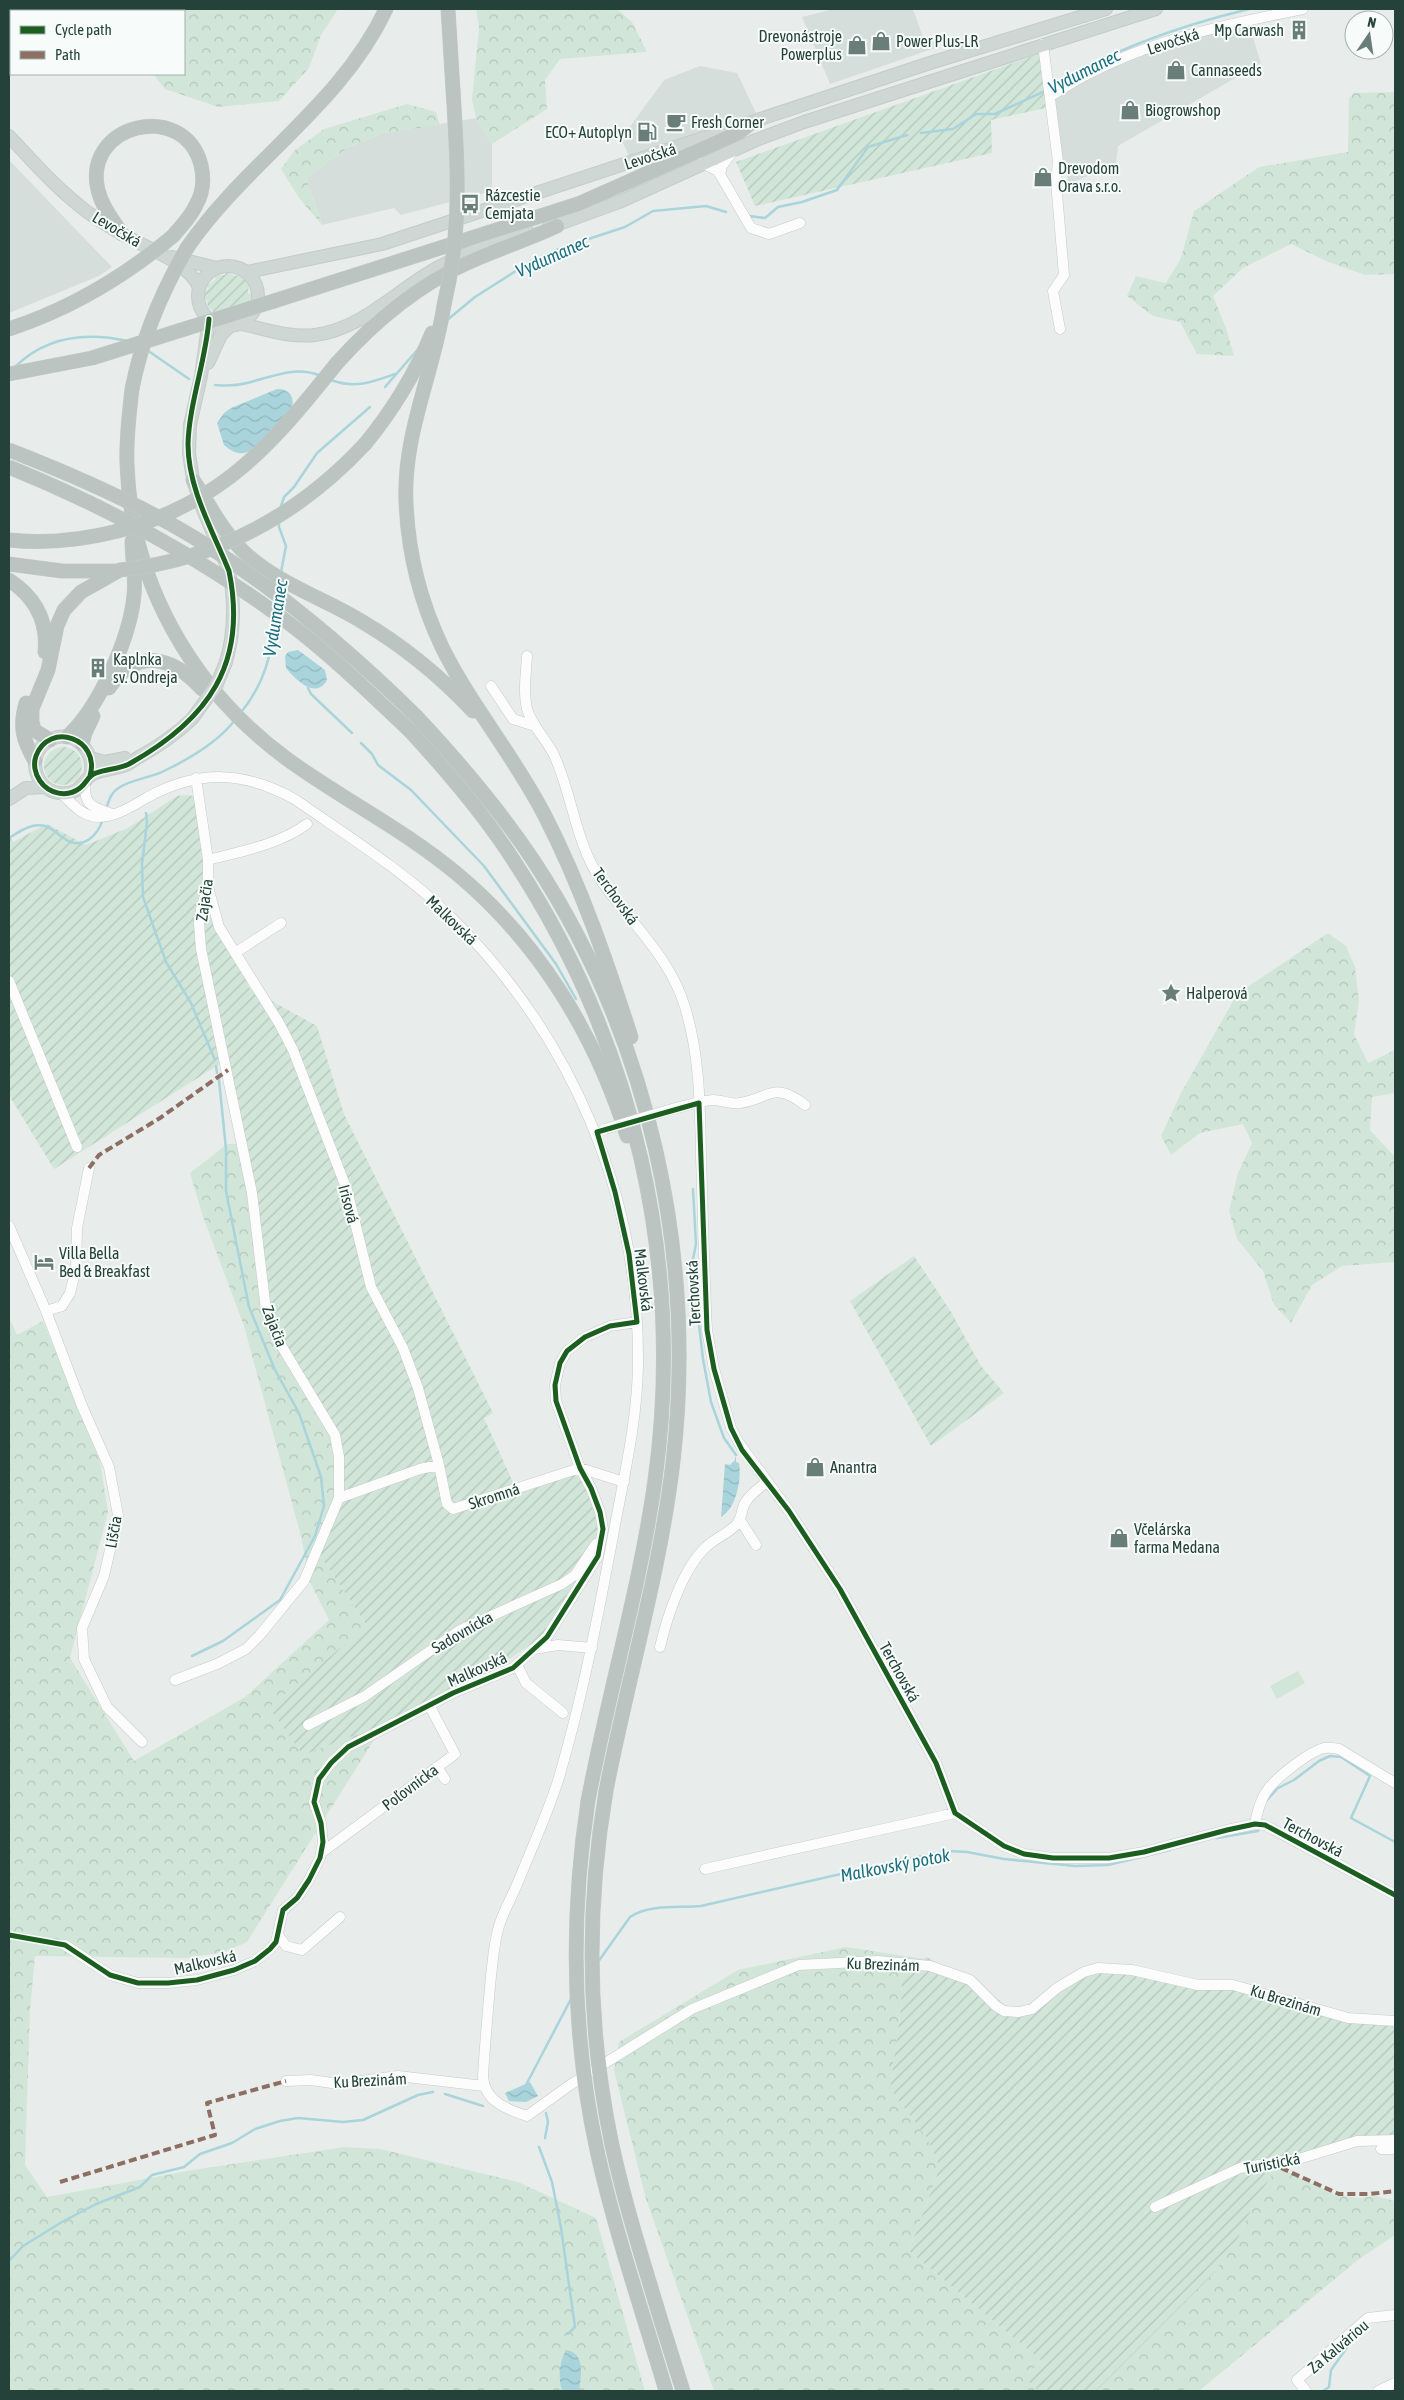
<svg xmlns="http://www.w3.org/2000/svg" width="1404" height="2400" font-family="'Asap Condensed',sans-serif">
<defs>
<pattern id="forest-crowns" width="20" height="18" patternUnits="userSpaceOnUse" patternTransform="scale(1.25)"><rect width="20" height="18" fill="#d1e6d8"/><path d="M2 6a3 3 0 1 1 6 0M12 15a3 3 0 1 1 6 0" fill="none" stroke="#b3c6ba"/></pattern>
<pattern id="garden-furrows" width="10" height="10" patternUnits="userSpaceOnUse" patternTransform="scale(1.25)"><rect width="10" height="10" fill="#d1e6d8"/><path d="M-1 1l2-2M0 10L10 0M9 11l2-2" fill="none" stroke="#b3c6ba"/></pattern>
<pattern id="water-waves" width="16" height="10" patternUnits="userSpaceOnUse" patternTransform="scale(1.25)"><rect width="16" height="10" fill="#a9d4db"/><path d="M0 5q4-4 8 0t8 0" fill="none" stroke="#91b7bd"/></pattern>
</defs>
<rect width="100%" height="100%" fill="#e8edeb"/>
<path fill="#d6dedb" d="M833,9H913L925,43L936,40L938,47L830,84L802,17Z
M1246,16L1261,63L1118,146L1116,164L1069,184L1049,100L1121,53L1219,22Z
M700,66L737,73L757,115L630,158L621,139L664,80Z
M476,118L492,144V191L401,215L394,208L322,225L306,178L349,147L383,133Z
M9,160L112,267L99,276L9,313Z"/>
<path fill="#d1e6d8" d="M1298,1671L1305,1683L1277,1699L1270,1686Z"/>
<path fill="url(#forest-crowns)" d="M86,9H338L321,35L309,68L279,101L218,107L165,89L153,74H184V11H90Z
M476,9H617L632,22L647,52L560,59L545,80L547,109L492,144L476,118L472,99L479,28Z
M1395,92V274L1365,275L1328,262L1291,244L1243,268L1213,296L1226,328L1234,356L1197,354L1180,322L1153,316L1127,296L1136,276L1166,283L1181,258L1194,211L1259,167L1348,152L1349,98L1354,93Z
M407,104L436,112L440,125L383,133L349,147L306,178L322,225L299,198L281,169L294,151L324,129Z
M1328,933L1346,946L1355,967L1359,1001L1354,1034L1368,1063L1395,1050V1093L1372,1097L1370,1130L1395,1157V1262L1342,1266L1312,1285L1291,1323L1274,1305L1263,1271L1237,1239L1229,1211L1238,1173L1252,1143L1243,1124L1200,1133L1171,1155L1161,1136L1180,1095L1237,994Z
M227,1144H242L336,1438L340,1484L320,1555L367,1626L384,1724L247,1942L224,1952L187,1958L35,1956L30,2010L25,2165L47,2197L193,2170L344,2147L380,2149L518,2182L596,2218L645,2391H9V1317L17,1335L43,1321L100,1461L108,1512L70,1658L134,1761L245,1697L329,1620L308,1578L302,1540L244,1326L202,1214L190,1173Z
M846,1947L924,1959L902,1970L901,2008L890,2089L927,2138L940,2167L909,2251L1042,2361L1024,2377L1039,2391H714L646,2199L614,2070L619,2042L738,1970Z
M1277,2167L1336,2195L1358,2198L1376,2196L1395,2201V2235L1358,2260L1199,2391H1096L1234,2247L1254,2203Z"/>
<path fill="url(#garden-furrows)" d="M1047,51L1050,107L991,120L992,153L755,206L736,162Z
M226,272L235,276L240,275L249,284L248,293L251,294C252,308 225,310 214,314L212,310L208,308L207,300L204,299L205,292L208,289L206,286L215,280L216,275H225Z
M44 766a19 19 0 1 1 38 0a19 19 0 1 1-38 0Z
M189,795L196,797L205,861L223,928L250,989L317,1026L344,1114L493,1413L484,1418L515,1487L567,1470L575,1464L596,1499L599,1549L547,1633L488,1674L384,1724L303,1755L269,1707L367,1626L320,1555L340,1484L336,1438L262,1304L261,1257L226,1060L54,1169L9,1095V835L13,842L47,824L86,845L128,828L177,796Z
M914,1256L951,1312L981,1366L1004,1393L931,1446L850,1301Z
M927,1957L987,1992L1017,2013L1086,1971L1096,1973L1133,1971L1195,1983H1220L1310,2012L1395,2018V2141L1356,2143L1277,2167L1254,2203L1234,2247L1211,2276L1096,2391H1039L1024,2377L1042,2361L909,2251L940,2167L927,2138L890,2089L901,2008L902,1970Z"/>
<path fill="url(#water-waves)" d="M277,389C289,388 296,398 291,409L252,450C241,456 233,453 224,445L217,423L224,413L231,408Z
M298,650L325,670L327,680C316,700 296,680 286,668L285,656L288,652Z
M736,1455V1462L739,1463C742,1479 736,1509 721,1517L725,1464L730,1465L735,1460Z
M530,2082L538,2096L526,2102L509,2101L505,2093Z
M566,2350C586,2353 581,2376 579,2391H562C558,2376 559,2363 566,2350Z"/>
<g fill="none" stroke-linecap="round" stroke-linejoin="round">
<path stroke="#a9d4db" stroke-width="2.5" d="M1051,87C1112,49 1179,26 1249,9
M921,133L953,129L976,114H995L1047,90
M749,216L765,218L778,207L802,202L837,190L868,147L907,135
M446,321L475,297L530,262L561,248L625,227L653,211L706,206L726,212
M147,350L189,379
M15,367C46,336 87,332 128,341
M331,380C354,389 373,382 395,374
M215,385C226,386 236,386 247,383C272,377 295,365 321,376
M385,387L419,348
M280,509L284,497L294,487L317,453L370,407
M279,520V527L286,546L281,572
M308,688L311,694L352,733
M242,711C263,685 273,653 274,619
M361,743L372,754L378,765L411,790L484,866L556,964L576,999
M106,809C109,800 111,792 120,787C133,779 150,778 164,771C189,759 218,742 235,720
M146,813L147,823L142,864L143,897L166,962L191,1003L215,1060
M9,838C20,831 31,823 45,826C53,828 58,835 65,839C83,851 98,835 103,819
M216,1066L217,1073
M693,1189L696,1244L692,1264L703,1359L711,1402L724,1438L736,1455
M192,1656L223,1641L280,1600L315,1536L324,1506L321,1477L299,1413L275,1370L249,1307L226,1191V1149L219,1080
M1267,1800L1278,1788L1294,1780L1319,1761L1330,1756L1341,1757L1370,1776L1351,1818L1395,1842
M1217,1838L1258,1831L1260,1827
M598,1962L630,1917C648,1904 679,1908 701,1906L902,1860L949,1851L967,1852L1004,1859L1075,1866L1108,1865L1170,1850
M526,2085L572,1997
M445,2094L483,2106
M545,2138L548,2122L546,2113
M539,2147L552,2182L561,2228L575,2327L568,2334
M9,2261L23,2246L62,2222L96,2204L140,2187L152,2175L184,2167L200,2154L232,2143L255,2129L280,2121L298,2118L343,2122L363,2120L418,2095L433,2092
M1323,2391L1329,2387L1331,2370L1358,2332"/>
<defs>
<path id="minor" d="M1043,44L1058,162L1056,182L1064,275L1053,291L1060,329
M1051,96C1065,87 1079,78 1094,71C1159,38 1233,23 1303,9
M702,163L718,171L751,228L769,234L800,223
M720,175L722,166L734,150
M527,656C526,673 523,692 527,709C532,726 546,739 554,755C573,796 575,843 602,882C631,923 670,957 685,1007C700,1056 700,1106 701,1156C703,1214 704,1272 707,1330L714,1369L731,1428L739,1443L789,1511L840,1589L936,1763L955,1813L1004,1846L1024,1854L1053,1858H1109L1144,1852L1227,1830L1255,1824L1265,1825L1395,1895
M491,686L513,719L535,726
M85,784C84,807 94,807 112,814
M62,794C72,804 83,817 99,817C116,817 134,805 148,797C200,769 245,771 296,800C349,837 404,871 450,916C572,1036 640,1195 638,1366C637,1424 623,1480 613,1536C598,1616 583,1695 560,1774C550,1809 530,1852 516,1887C510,1900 503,1913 499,1926C494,1942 493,1960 491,1976C488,2009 485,2042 483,2076C484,2101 506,2109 527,2116L570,2085L692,2009L799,1965L878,1961L930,1966L970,1980L996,2006L1004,2011L1019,2012L1032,2009L1057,1988L1084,1972L1098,1968L1132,1970L1198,1985H1233L1348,2018L1395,2021
M208,860C242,851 278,845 307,824
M208,887L219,927L279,1023L293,1050L347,1190L371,1287L403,1348L418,1388L439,1465
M235,953L281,923
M9,981L77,1147
M672,1109C685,1106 699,1101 713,1100C722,1100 731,1105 740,1103C768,1099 774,1080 805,1105
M9,1226L46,1311L82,1406L109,1467L118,1515L104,1576L82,1628L84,1659L107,1707L142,1742
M46,1311L62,1306L70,1293L76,1269L77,1228L89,1168
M339,1498L420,1469L439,1465L447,1504L453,1509L580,1468L624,1482
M740,1520L756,1545
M660,1647C667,1617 683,1568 706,1547C715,1538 728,1534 737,1524C742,1518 741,1510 745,1503C750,1494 759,1488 767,1482
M534,1649L558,1645L592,1648
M517,1665L526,1683L563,1713
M175,1680L217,1664L246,1649L259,1636L304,1581L339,1498V1457L335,1435L278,1340L266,1310L252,1193L201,949L199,924L201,909L208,886V860L196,778
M308,1725L365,1696L460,1630L562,1584L575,1575L596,1544
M437,1767L445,1779
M1255,1824C1257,1813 1260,1801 1266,1792C1275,1778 1309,1752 1324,1748C1330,1747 1334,1748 1339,1749L1395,1783
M321,1853L455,1754L429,1705
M705,1869L955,1813
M278,1935L286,1946L302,1950L340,1917
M65,1945L110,1975L138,1983H168L197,1980L234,1970L255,1961L270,1949L276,1942L283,1910L297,1898L309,1880L320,1858L323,1842L321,1823L314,1802L319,1779L331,1763L348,1747L453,1693L513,1668L547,1637L598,1556L603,1529L600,1512L591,1488L580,1468L556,1401L555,1385L560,1363L567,1351L585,1337L610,1326L637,1322
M286,2081L311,2080L339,2084L398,2076L484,2086
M1381,2149H1395
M1155,2207L1240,2168L1302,2158L1357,2141L1395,2140
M1306,2391L1297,2380L1368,2318L1395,2315
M1378,2391L1395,2383"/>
<path id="major" d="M9,136C33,162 57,189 86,211C97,219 109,227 122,234C146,248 187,261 199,287
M548,228L619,202L756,140L804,122L1156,9
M172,257L217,268
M198 296a30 30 0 1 1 60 0a30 30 0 1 1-60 0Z
M247,272L382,244L930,63L1106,9
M209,319L201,376L190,425L189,453L193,480L201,505L229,571C235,602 235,631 226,662
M241,324C266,329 288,338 315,335C362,329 397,290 437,268C466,252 497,242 528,232
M208,363L221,335L230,326
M91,758L104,762L125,758
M90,776C97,751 72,726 48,741C23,757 37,797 67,793C81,792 83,780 93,774C103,769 116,769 126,765C131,763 135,759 139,757C159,746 175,735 192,719
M9,799L26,788L45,787"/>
<path id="highway" d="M448,9L453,90
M122,234C113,220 102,207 98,190C82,124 184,99 201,165C204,178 203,193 196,205C191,217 181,226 173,236
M187,248C246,162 341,105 386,9
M274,301L578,204L738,133L750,124
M444,305C434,372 403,433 406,502C408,553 420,601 442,647C471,706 515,757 545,816C581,886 607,962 631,1037
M337,363C373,323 415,287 465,264C495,250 527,240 557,226
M132,389C129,414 126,439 127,464C131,583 192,689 287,759C342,799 403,829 456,873C539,942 595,1034 627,1136
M365,444C393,410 415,374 432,333
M193,480C210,505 223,533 246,554C279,584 323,598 361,621C402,645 440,676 473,711
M9,540C46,544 82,540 118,531
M9,564L62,571H115
M9,580C35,597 48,621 45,652
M109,688C137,647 172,656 202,689
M26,703C19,727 23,740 35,761
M417,717C459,762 499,809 533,860C649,1036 697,1254 673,1462C660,1573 627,1681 606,1791
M410,731C448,772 484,814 514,861C634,1044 685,1263 655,1480C640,1588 608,1694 588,1801
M67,737C99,708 130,638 134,595C136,577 132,559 132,541
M50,740L34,730L32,721V709L48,670L57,626L64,610L81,592L120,570
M82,744L85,733L93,716
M662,2324L683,2391"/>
</defs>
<use href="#minor" stroke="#c5cac8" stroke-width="11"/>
<use href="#major" stroke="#c3ccc9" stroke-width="14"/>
<use href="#highway" stroke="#c3ccc9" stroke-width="15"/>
<use href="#minor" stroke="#fcfcfc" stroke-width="10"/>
<use href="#major" stroke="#cfd7d5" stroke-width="12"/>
<use href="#highway" stroke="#bcc4c2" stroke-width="14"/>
<defs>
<path id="minor-bridge" d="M605,1129L672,1109"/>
<path id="major-bridge" d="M192,719L216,686L226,662"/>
<path id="highway-bridge" d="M444,305C462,230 458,166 453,90
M9,329C70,309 124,277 173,236
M9,374L92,358L274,301
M132,389C142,338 161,293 187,248
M9,450C76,476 145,506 206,545C283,594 352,653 417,717
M9,467C107,507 200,557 286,621C330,654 370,693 410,731
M118,531C223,503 272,444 337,363
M120,570C216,560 299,515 365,444
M606,1791C586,1909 587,2027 612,2145C625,2205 644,2264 662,2324
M588,1801C570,1919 572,2038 598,2155C616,2235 643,2313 666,2391"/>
</defs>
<use href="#minor-bridge" stroke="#c5cac8" stroke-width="11" stroke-linecap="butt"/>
<use href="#major-bridge" stroke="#c3ccc9" stroke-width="14" stroke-linecap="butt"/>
<use href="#highway-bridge" stroke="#c3ccc9" stroke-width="15" stroke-linecap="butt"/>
<use href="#minor-bridge" stroke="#fcfcfc" stroke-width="10"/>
<use href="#major-bridge" stroke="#cfd7d5" stroke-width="12"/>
<use href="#highway-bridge" stroke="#bcc4c2" stroke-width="14"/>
<path stroke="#8d6e63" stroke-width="4" stroke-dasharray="8 4" stroke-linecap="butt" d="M89,1168L99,1155L160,1118L228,1070
M1270,2163L1339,2194H1370L1395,2191
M60,2182L215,2135L207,2103L286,2081"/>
<defs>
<path id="cycleway" d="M90,776C101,738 49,721 36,756C33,764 35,774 40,781C49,794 67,798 80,788C87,783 88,775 96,773C107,769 119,769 129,764C208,720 248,664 229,571C213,531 188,489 188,444C189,404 206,360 209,319
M9,1935L65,1945L110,1975L138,1983H168L197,1980L234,1970L255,1961L270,1949L276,1942L283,1910L297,1898L309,1880L320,1858L323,1842L321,1823L314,1802L319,1779L331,1763L348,1747L453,1693L513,1668L547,1637L598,1556L603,1529L600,1512L591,1488L580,1468L556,1401L555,1385L560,1363L567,1351L585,1337L610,1326L637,1322L629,1254L615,1192L597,1132L699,1103L707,1330L714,1369L731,1428L742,1450L789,1511L840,1589L936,1763L955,1813L1004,1846L1024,1854L1053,1858H1109L1144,1852L1227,1830L1255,1824L1265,1825L1395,1895"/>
</defs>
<use href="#cycleway" stroke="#f7fbf9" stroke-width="8"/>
<use href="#cycleway" stroke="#1b5e20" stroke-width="5"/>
</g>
<defs>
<symbol id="building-bare" viewBox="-9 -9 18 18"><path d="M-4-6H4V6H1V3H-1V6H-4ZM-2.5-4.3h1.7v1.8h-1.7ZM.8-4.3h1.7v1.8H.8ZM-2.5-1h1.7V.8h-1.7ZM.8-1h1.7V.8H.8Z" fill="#697e78" stroke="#f7fbf9" stroke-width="2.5" paint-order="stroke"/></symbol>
<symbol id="shop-bare" viewBox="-9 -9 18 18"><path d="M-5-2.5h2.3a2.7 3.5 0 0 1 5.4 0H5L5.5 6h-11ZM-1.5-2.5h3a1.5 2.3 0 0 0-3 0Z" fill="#697e78" stroke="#f7fbf9" stroke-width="2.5" paint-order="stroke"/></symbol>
<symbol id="cafe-bare" viewBox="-9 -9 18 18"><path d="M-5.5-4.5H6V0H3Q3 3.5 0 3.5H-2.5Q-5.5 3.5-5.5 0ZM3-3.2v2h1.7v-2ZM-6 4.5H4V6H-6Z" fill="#697e78" stroke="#f7fbf9" stroke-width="2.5" paint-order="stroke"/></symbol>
<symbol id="fuel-bare" viewBox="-9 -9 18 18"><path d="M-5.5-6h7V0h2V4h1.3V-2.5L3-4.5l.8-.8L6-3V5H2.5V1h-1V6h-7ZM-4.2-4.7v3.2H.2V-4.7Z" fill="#697e78" stroke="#f7fbf9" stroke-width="2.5" paint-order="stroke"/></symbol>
<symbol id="bus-bare" viewBox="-9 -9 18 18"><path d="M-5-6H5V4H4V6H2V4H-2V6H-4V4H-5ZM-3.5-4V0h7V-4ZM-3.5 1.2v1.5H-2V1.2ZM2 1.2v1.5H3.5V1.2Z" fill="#697e78" stroke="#f7fbf9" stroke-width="2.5" paint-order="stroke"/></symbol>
<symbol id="sight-bare" viewBox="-9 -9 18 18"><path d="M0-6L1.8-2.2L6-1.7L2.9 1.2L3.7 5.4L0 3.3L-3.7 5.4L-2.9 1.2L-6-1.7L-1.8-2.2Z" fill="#697e78" stroke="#f7fbf9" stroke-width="2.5" paint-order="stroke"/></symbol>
<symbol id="hotel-bare" viewBox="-9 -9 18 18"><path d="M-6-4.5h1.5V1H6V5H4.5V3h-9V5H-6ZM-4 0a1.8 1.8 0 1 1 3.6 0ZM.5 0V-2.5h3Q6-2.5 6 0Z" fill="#697e78" stroke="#f7fbf9" stroke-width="2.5" paint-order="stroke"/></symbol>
</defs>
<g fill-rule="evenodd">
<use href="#building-bare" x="1285" y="16" width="28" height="28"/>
<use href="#shop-bare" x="867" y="27" width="28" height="28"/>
<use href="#shop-bare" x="843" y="31" width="28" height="28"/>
<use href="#shop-bare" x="1162" y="56" width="28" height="28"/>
<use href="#shop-bare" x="1116" y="96" width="28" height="28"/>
<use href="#cafe-bare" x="662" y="108" width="28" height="28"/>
<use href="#fuel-bare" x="633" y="118" width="28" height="28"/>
<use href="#shop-bare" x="1029" y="163" width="28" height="28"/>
<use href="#bus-bare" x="456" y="190" width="28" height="28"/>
<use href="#building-bare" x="84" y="654" width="28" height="28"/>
<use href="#sight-bare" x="1157" y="979" width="28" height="28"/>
<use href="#hotel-bare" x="30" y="1248" width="28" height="28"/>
<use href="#shop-bare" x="801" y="1453" width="28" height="28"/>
<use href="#shop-bare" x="1105" y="1524" width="28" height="28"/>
</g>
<g text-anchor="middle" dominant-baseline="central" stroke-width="4" stroke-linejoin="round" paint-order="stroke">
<g font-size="16" fill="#24423a" stroke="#f7fbf9" text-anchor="start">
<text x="1284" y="30" text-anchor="end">Mp Carwash</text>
<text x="842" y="36" text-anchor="end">Drevonástroje<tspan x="842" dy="18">Powerplus</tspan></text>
<text x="896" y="41">Power Plus-LR</text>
<text x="1191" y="70">Cannaseeds</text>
<text x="1145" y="110">Biogrowshop</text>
<text x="691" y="122">Fresh Corner</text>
<text x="632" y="132" text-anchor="end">ECO+ Autoplyn</text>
<text x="1058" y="168">Drevodom<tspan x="1058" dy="18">Orava s.r.o.</tspan></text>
<text x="485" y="195">Rázcestie<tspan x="485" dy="18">Cemjata</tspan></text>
<text x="113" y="659">Kaplnka<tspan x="113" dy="18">sv. Ondreja</tspan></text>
<text x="1186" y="993">Halperová</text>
<text x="59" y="1253">Villa Bella<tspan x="59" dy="18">Bed &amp; Breakfast</tspan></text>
<text x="830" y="1467">Anantra</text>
<text x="1134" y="1529">Včelárska<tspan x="1134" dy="18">farma Medana</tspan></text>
</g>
<g font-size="16" fill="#24423a" stroke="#f7fbf9">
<text transform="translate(1173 41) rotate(-18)">Levočská</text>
<text transform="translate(650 156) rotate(-18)">Levočská</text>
<text transform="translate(117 229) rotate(31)">Levočská</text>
<text transform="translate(616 896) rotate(54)">Terchovská</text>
<text transform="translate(204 900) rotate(-82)">Zajačia</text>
<text transform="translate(452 920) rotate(44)">Malkovská</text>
<text transform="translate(349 1204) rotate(75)">Irisová</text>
<text transform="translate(644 1280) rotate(83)">Malkovská</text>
<text transform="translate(693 1293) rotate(-93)">Terchovská</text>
<text transform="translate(275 1326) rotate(69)">Zajačia</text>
<text transform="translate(494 1496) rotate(-18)">Skromná</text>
<text transform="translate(113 1532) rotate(-80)">Líščia</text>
<text transform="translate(462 1632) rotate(-30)">Sadovnícka</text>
<text transform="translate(477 1669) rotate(-24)">Malkovská</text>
<text transform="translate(900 1672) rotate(61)">Terchovská</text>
<text transform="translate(410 1787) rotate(-37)">Poľovnícka</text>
<text transform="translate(1313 1837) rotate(28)">Terchovská</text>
<text transform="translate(205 1962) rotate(-13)">Malkovská</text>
<text transform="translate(883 1964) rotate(2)">Ku Brezinám</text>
<text transform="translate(1286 2000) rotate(17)">Ku Brezinám</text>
<text transform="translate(370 2080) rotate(-3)">Ku Brezinám</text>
<text transform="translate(1272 2163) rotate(-11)">Turistická</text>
<text transform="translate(1338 2346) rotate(-40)">Za Kalváriou</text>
</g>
<g font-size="18" font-style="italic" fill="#1c6f80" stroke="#f7fbf9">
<text transform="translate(1084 71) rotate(-27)">Vydumanec</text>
<text transform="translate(552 256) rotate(-24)">Vydumanec</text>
<text transform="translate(275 618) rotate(-81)">Vydumanec</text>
<text transform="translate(895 1865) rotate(-11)">Malkovský potok</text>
</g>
</g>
<rect width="1404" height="2400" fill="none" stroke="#24423a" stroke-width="20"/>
<rect x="10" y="10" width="175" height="65" fill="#f7fbf9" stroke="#a3b1ad"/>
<rect x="20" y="26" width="25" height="8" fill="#1b5e20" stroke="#a3b1ad"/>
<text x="55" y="35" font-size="15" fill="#24423a">Cycle path</text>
<rect x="20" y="51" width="25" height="8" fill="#8d6e63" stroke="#a3b1ad"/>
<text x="55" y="60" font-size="15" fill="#24423a">Path</text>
<g transform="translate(1369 35) rotate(13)"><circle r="24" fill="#f7fbf9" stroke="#a3b1ad"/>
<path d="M0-4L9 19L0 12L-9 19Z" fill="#697e78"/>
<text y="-8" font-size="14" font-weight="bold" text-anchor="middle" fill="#24423a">N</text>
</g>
</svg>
